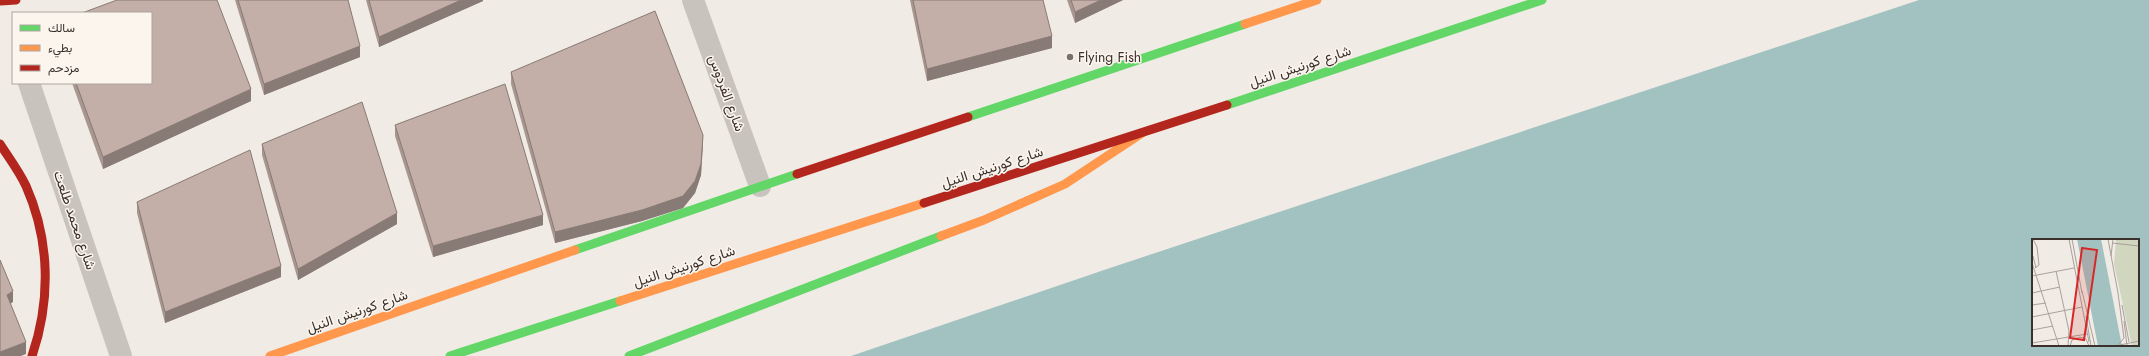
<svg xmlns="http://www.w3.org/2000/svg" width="2149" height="356" font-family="Jost,Vazirmatn,sans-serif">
<rect width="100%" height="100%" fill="#f0ebe5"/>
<path fill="#a1c2c1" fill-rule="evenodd" d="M1919,0H2149V356H851L1110,268ZM2033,240H2138V345H2033Z"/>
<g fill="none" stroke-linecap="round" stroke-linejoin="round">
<path stroke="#c9c3be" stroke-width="22" d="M693,0L760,186
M29,83L121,356"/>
<path stroke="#63d668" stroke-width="9" d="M1227,105L1542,0
M968,117L1245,24
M575,250L797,174
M450,356L620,301
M629,356L941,236"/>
<path stroke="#ff974d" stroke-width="9" d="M1245,24L1317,0
M941,236L984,220L1065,184L1142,133
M620,301L924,203
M270,356L575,250"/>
<path stroke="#b3261e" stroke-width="9" d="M0,1L16,0
M0,144C9,158 19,171 26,186C50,240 51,300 32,356
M797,174L968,117
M924,203L1227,105"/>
</g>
<path fill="#a89690" d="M235,0H348L360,57L264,95Z
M366,0H483V1L379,47Z
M910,0H1043L1052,48L927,81Z
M1067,0H1123L1075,23Z
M511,72L703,146L701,175L695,193L683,208L642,221L555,243L511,84Z
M72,83H151L251,101L103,169Z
M395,125L543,225L433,257L395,136Z
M262,144L397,224L298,280L262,155Z
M137,202L281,277L165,323L137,213Z"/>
<path fill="#887a75" d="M461,0H483V1L379,47V37Z
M1101,0H1123L1075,23V12Z
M1052,36V48L927,81V69Z
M360,46V57L264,95V84Z
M251,89V101L103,169V157Z
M703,135L701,175L695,193L683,208L642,221L555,243V232Z
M397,213V224L298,280V269Z
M543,215V225L433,257V246Z
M281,266V277L165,323V312Z
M13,291V302L7,306V295Z
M26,342V354L21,356H0V352Z"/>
<path fill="#c3afa7" stroke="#887a75" d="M117,0H217L251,89L103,157L76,83H151V13H82Z
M238,0H348L360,46L264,84Z
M369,0H461L379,37Z
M913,0H1043L1052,36L927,69Z
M1071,0H1101L1075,12Z
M655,11L703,135L701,164L695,181L683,196L642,210L555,232L511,72Z
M505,84L543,215L433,246L395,125Z
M362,102L397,213L298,269L262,144Z
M250,150L281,266L165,312L137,202Z
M0,260L13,291L7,295L26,342L0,352Z"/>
<circle fill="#7a716c" stroke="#fbf5ee" stroke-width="1.5" cx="1070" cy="57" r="4"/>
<g text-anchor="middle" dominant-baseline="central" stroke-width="3" stroke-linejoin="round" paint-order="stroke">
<g font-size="14" fill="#3b302b" stroke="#fbf5ee" text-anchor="start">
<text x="1078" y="57">Flying Fish</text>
</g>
<g font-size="14" fill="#3b302b" stroke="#fbf5ee">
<text transform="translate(1300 66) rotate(-18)">شارع كورنيش النيل</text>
<text transform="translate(727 93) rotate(70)">شارع الفردوس</text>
<text transform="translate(992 167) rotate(-18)">شارع كورنيش النيل</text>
<text transform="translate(75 220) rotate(71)">شارع محمد طلعت</text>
<text transform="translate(684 266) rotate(-18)">شارع كورنيش النيل</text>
<text transform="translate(357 311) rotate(-19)">شارع كورنيش النيل</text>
</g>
</g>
<g transform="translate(2032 239)">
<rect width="107" height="107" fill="#f0ebe5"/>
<path d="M84,0H107V107H100L82,25Z" fill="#d1d6bf"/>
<path d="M45,0H69L90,107H66Z" fill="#a1c2c1"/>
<path fill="none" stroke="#a8a09b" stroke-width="1" d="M1,0L5,8L7,26L3,29M37,0L57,103M40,0L50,54M76,0L86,54M80,4L107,7M1,17L4,29M79,17L81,0M0,24L27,107M24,32L37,92L36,107M0,37L42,29M50,52L63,107M0,54L28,48M86,54L92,99L86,106M0,66L14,64M90,66L97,103M54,77L59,107M0,78L50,68M92,82L95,107M0,91L21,87M0,104L55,95M88,106L107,102M38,107L40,101L48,98L54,100L57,107"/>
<path fill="#d62828" fill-opacity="0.15" stroke="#d62828" stroke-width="2" d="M50,9L65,11L52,101L38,99Z"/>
<rect width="107" height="107" fill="none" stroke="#3b302b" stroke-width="2"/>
</g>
<rect x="12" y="12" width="140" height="72" fill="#fbf5ee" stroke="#aea6a0"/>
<rect x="20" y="25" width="20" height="6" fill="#63d668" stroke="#aea6a0"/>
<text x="48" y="32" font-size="12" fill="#3b302b">سالك</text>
<rect x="20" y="45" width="20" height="6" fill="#ff974d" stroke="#aea6a0"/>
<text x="48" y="52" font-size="12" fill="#3b302b">بطيء</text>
<rect x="20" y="65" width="20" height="6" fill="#b3261e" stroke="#aea6a0"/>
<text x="48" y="72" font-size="12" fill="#3b302b">مزدحم</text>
</svg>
